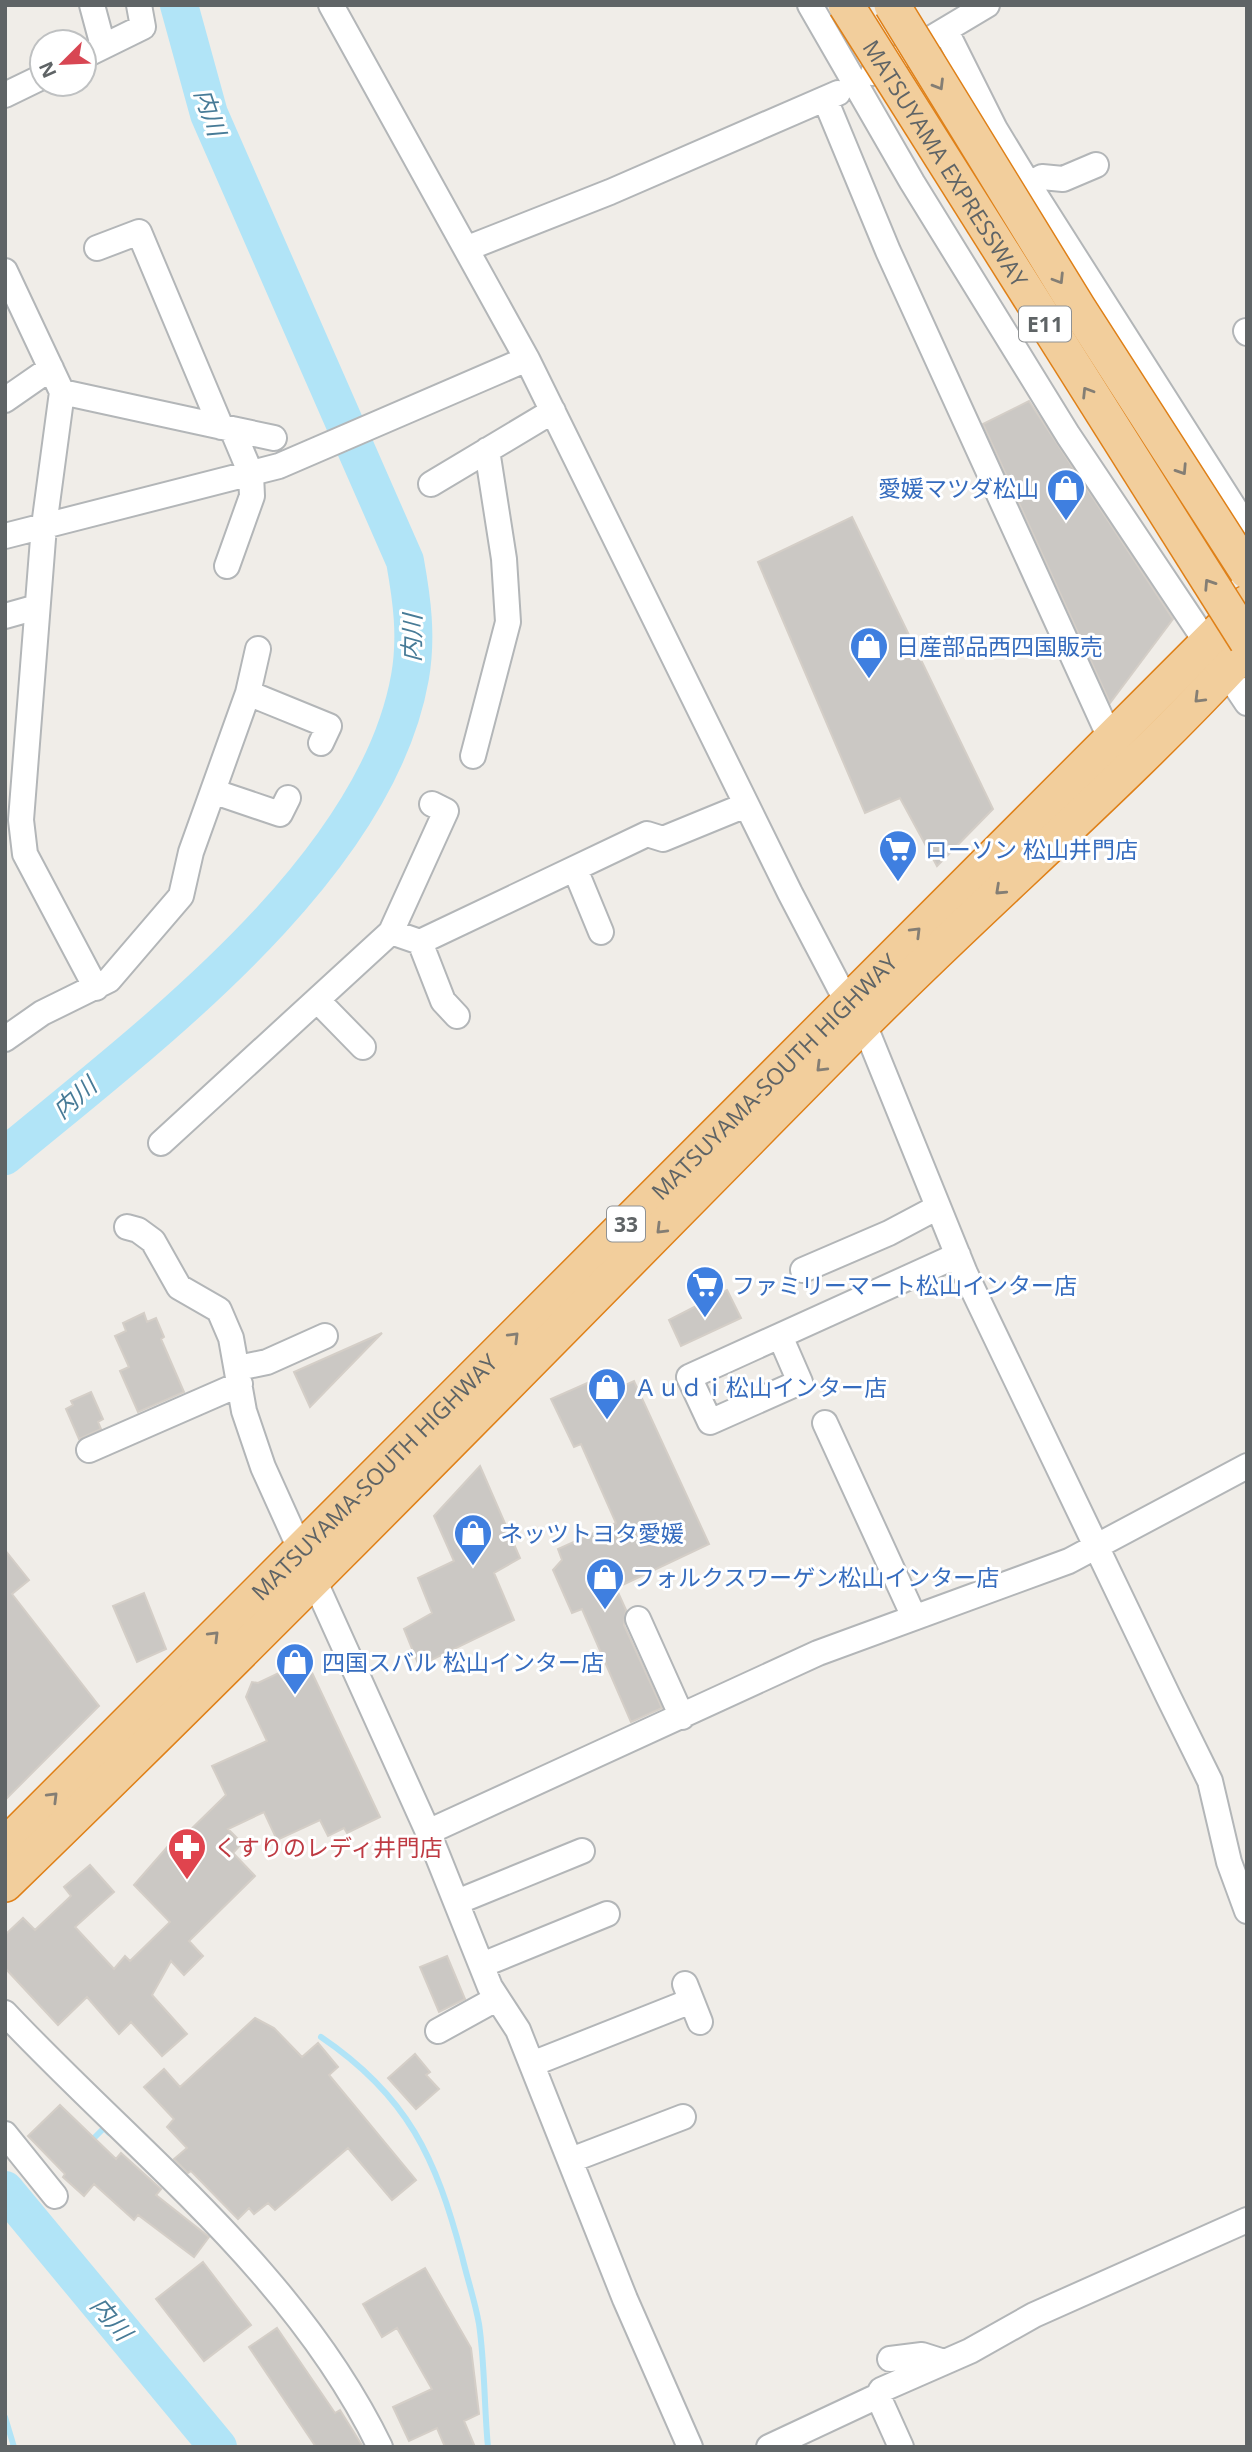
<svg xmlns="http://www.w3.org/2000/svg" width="1252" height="2452" font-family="'Open Sans','Noto Sans JP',sans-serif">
<rect width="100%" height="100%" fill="#f0ede8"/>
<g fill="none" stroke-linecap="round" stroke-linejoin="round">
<path stroke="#b1e4f7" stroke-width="6" d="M321,2037C408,2096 436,2158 462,2256C467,2278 475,2301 479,2324C485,2365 484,2406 488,2447
M89,2143L104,2128L109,2133
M5,2417L14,2447"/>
<path stroke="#b1e4f7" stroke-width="38" d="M5,1156C147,1038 376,869 410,677C417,637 412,600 405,561L209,114L179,5
M5,2190L218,2447"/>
</g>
<path fill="#cbc8c4" stroke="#d4cec7" stroke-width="2" d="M1029,401L1173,619L1110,703L983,424Z
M852,517L993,809L937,866L900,798L865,813L758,562Z
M727,1290L741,1318L681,1346L669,1320Z
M144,1313L147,1322L156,1318L164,1337L161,1339L184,1392L138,1412L120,1371L129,1367L115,1336L126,1331L123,1323Z
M382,1333L310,1407L294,1372Z
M603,1376L610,1392L634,1381L709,1544L616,1588L626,1610L624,1625L662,1708L631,1722L582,1609L572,1613L553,1570L562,1560L558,1549L616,1523L581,1444L574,1447L551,1399Z
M91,1392L103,1419L98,1422L101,1429L79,1439L66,1409L73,1405L71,1401Z
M480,1466L520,1558L494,1573L514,1620L419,1666L404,1629L432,1613L418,1578L454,1561L434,1516Z
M5,1550L29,1580L12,1594L99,1706L5,1800Z
M144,1593L166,1649L137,1662L113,1606Z
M306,1660L380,1817L347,1833L344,1828L328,1836L320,1820L277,1840L264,1812L228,1829L242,1843L233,1853L255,1876L189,1941L203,1956L184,1975L171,1961L152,1995L187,2034L162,2056L131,2022L119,2034L87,1997L58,2025L5,1968V1935L23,1918L35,1930L71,1896L64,1887L90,1865L114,1892L75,1927L114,1969L125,1956L130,1961L170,1922L134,1885L175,1838L178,1842L226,1795L212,1766L267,1741L246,1697L252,1682L258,1683Z
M447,1956L465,1999L439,2012L420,1967Z
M255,2018L274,2028L302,2057L318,2043L338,2067L329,2075L416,2180L392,2200L348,2148L275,2210L268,2203L254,2214L249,2208L238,2219L191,2171L188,2173L174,2159L187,2148L167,2127L174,2119L144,2087L164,2069L180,2087Z
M415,2054L430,2072L426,2075L439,2089L416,2109L388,2078Z
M60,2105L116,2159L121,2153L161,2189L156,2195L209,2237L194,2257L138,2215L134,2220L94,2184L84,2196L63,2177L65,2174L28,2136Z
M203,2262L251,2325L204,2361L156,2299Z
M425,2268L471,2348L479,2414L464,2421L475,2447H445L437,2428L409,2441L393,2407L432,2389L397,2328L382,2337L363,2304Z
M277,2328L335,2413L340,2410L363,2447H316L249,2347Z"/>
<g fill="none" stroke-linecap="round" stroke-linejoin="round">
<defs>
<path id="minor" d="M92,5L103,46
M331,5L527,359L790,893L847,1002L864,1024L965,1273L1169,1698L1210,1781L1229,1862L1247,1911
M810,5L912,182L1068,435L1247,703
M946,31L995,129L1029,185L1247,528
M84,56L143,27L139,5
M873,73L987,5
M5,95L42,77
M825,99L888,251L1116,751
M1029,185L1042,177L1063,179L1096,165
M97,248L139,232L221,427
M468,248L610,192L838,93
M5,271L62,392L44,526L21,820L25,854L96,988
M1246,331L1247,333
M62,392L232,429L251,474L252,496L227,566
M5,400L51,368
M232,429L274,438
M431,484L553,411
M5,536L279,466L527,359
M5,616L37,607
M248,693L329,726L321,743
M473,756L508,622L504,559L487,450
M215,792L280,814L288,798
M575,869L601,932
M391,932L420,942L647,834L663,839L746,805
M420,942L443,1001L457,1016
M317,1000L363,1047
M5,1039L42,1013L109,980L181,896L191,852L248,693L258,649
M161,1143L391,932L446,811L432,804
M127,1227L138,1230L153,1241L179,1287L219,1310L231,1338L244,1411L263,1467L428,1832L818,1653L1069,1561L1247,1466
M803,1270L889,1233L938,1207
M780,1336L800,1382L710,1422L689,1377L958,1255
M238,1368L267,1362L325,1336
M825,1423L914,1617
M89,1450L240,1384
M638,1619L682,1717
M428,1832L490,1987L518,2030L625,2299L690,2447
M457,1902L582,1851
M482,1965L607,1914
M685,1984L700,2022
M5,2013C136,2152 295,2272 380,2447
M438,2031L496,1999
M532,2064L691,2001
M5,2134L55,2196
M571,2160L683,2117
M890,2359L922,2355L944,2362
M878,2396L901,2447
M769,2447L878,2396L881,2390L970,2351L1034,2315L1247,2220"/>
<g id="highway">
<path id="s1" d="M5,1846L1247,603"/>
<path d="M5,1884C296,1602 578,1312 863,1024C989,897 1126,781 1247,649"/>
</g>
</defs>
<use href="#minor" stroke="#b3b6b8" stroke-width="28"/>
<use href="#highway" stroke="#df8018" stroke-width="38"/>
<use href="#minor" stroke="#fff" stroke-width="24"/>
<use href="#highway" stroke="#f2ce9c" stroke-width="35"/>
<defs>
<g id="highway-bridge">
<path id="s2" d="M846,5L1247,641"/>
<path d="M892,5L1078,308L1247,571"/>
</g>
</defs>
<use href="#highway-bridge" stroke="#df8018" stroke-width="38" stroke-linecap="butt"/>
<use href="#highway-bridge" stroke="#f2ce9c" stroke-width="35"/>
</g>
<defs><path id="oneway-chevron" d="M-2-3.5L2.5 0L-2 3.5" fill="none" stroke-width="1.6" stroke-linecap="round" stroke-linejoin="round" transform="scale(1.75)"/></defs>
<g stroke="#847e74">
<use href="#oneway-chevron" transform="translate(939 85) rotate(59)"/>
<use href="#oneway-chevron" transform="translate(1059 279) rotate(58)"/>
<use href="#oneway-chevron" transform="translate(1087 392) rotate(-122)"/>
<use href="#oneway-chevron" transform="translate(1182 470) rotate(57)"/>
<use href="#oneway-chevron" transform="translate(1209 584) rotate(-123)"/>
<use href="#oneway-chevron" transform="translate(1199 698) rotate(135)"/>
<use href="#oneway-chevron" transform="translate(1000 890) rotate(137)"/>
<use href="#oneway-chevron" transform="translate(916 932) rotate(-45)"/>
<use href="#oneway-chevron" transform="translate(821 1067) rotate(135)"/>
<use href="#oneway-chevron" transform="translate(661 1229) rotate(135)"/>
<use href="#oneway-chevron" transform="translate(514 1337) rotate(-45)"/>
<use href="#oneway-chevron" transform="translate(214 1636) rotate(-45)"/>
<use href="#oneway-chevron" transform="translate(53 1797) rotate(-45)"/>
</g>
<defs>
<symbol id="shop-pin" viewBox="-11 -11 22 30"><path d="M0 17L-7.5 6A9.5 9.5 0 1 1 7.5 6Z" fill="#3f7fe0" stroke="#fff"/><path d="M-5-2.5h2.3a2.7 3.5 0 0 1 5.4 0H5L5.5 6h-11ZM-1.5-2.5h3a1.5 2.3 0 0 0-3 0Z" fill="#fff"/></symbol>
<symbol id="supermarket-pin" viewBox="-11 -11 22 30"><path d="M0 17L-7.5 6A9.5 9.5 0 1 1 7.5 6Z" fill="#3f7fe0" stroke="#fff"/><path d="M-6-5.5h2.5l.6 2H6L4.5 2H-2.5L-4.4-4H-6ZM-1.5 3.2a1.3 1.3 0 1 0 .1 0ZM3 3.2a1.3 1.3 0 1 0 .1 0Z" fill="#fff"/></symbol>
<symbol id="pharmacy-pin" viewBox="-11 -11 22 30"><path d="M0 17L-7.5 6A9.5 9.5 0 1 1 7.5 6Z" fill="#e0444e" stroke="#fff"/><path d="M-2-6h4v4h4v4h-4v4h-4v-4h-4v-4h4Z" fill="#fff"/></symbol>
</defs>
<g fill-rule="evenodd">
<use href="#shop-pin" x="1044" y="466" width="44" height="60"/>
<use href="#shop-pin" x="847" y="624" width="44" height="60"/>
<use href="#supermarket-pin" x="876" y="827" width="44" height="60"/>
<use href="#supermarket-pin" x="683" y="1263" width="44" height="60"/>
<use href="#shop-pin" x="585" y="1365" width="44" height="60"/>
<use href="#shop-pin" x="451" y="1511" width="44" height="60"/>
<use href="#shop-pin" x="583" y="1555" width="44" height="60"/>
<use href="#shop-pin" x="273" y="1640" width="44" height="60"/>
<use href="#pharmacy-pin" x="165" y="1825" width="44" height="60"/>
</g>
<g text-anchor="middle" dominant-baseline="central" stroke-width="6" stroke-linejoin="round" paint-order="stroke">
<g fill="#fff" stroke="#8f9294" stroke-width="2">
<rect x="1019" y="306.5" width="52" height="35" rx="5"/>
<rect x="607" y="1206.5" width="38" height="35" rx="5"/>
</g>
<g font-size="21" font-weight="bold" fill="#5f6466">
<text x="1045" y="324">E11</text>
<text x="626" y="1224">33</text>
</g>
<g font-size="23" fill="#5f6466" stroke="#fff">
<text stroke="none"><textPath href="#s2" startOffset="187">MATSUYAMA EXPRESSWAY</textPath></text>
<text stroke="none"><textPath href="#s1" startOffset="1088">MATSUYAMA-SOUTH HIGHWAY</textPath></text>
<text stroke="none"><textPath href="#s1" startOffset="522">MATSUYAMA-SOUTH HIGHWAY</textPath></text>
</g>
<g font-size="23" fill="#366cbe" stroke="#fff" text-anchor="start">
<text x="1039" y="488" text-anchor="end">愛媛マツダ松山</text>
<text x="896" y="646">日産部品西四国販売</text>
<text x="925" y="849">ローソン 松山井門店</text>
<text x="732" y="1285">ファミリーマート松山インター店</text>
<text x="634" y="1387">Ａｕｄｉ松山インター店</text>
<text x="500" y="1533">ネッツトヨタ愛媛</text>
<text x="632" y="1577">フォルクスワーゲン松山インター店</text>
<text x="322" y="1662">四国スバル 松山インター店</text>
</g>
<g font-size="23" fill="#be3a42" stroke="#fff" text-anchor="start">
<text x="214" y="1847">くすりのレディ井門店</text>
</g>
<g font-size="24" font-style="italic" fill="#477b97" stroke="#fff">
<text transform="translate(211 112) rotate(71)">内川</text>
<text transform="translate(411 638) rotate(-89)">内川</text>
<text transform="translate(74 1097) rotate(-41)">内川</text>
<text transform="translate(112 2318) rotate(50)">内川</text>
</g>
</g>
<rect width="1252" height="2452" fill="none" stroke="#5f6466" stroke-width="14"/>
<g transform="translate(63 63) rotate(246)"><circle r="33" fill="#ffffff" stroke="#bfc1c2" stroke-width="2"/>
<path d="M0-5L12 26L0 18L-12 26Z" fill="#d84653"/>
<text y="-10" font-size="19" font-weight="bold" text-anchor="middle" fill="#5f6466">N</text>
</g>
</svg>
